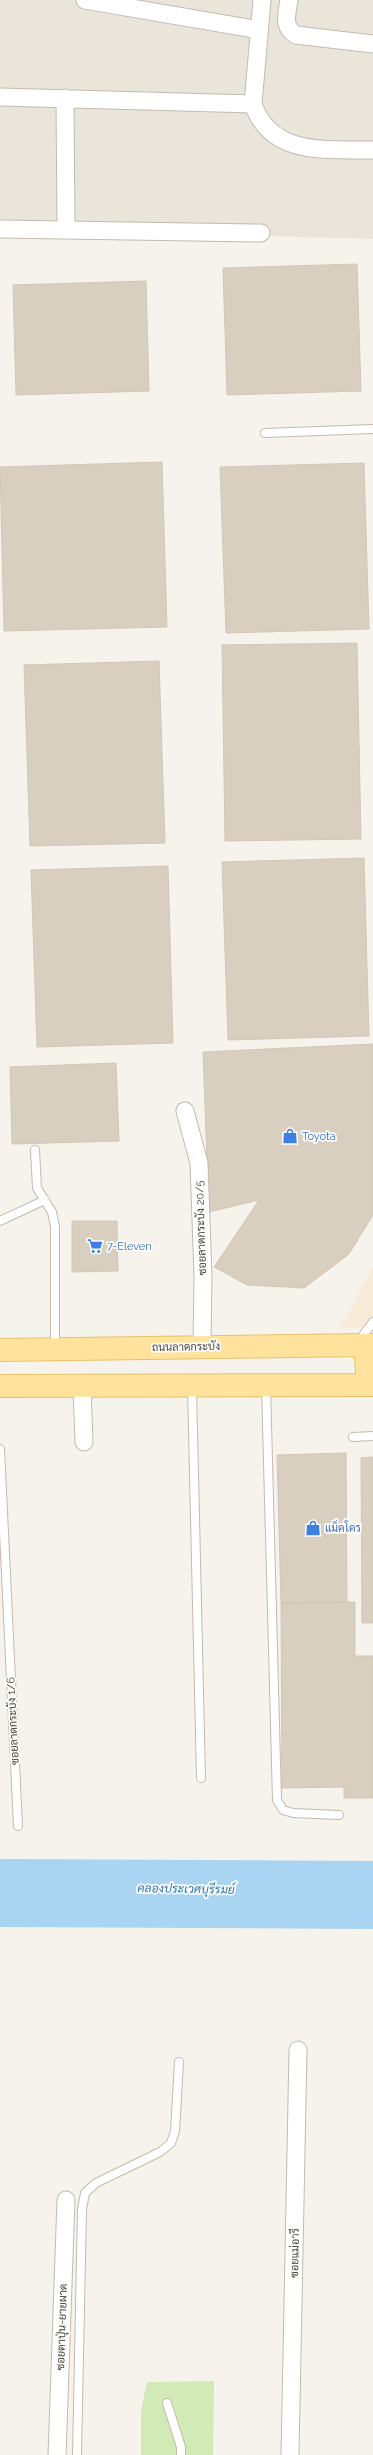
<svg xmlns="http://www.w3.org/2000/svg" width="373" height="2455" font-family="Raleway,Sarabun,sans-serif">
<rect width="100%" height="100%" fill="#f6f3ec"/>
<path fill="#eae5da" d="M0,0H373V239L0,229Z"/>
<path fill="#f7ead8" d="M373,1266V1327L340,1328Z"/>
<path fill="#d2eab5" d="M214,2381L213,2455H141V2410L147,2382Z"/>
<path fill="#a9d4f2" d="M0,1859L373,1861V1929L0,1927Z"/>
<path fill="#d8cfc1" stroke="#d3c7b4" d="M357,264L361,391L227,395L223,268Z
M146,281L149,391L16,395L13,285Z
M162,462L167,627L4,631L0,467Z
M364,463L369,629L226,633L220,467Z
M357,643L361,839L225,841L222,645Z
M159,661L165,843L30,846L24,665Z
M364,858L369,1036L228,1040L222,862Z
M168,866L173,1043L37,1047L31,870Z
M373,1044V1215L349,1254L304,1288L247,1285L214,1267L259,1200L209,1212L203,1052Z
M116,1063L119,1141L12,1144L10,1067Z
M72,1221H117L118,1271L72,1272Z
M346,1453L347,1602L281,1603L277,1455Z
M373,1457V1623H362L361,1458Z
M355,1602V1656H373V1798H344V1787L282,1788L281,1603Z"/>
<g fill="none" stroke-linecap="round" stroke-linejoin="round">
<defs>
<path id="service" d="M265,433L373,429
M35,1150L37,1188L52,1212L55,1227V1347
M0,1221L45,1200
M365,1344L364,1334L373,1322
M266,1386L277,1800L283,1810L293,1813L339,1815
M192,1387L201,1778
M353,1437L373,1436
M0,1449L18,1826
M167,2403L181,2447V2455
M77,2455L82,2209L85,2193L96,2183L160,2152L171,2143L175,2131L179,2062"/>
<path id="minor" d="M85,0L259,30
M262,0L253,104C271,157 327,149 373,150
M289,0C287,14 282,27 296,35L373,44
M0,97L253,104
M65,98L66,230
M0,229L261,233
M185,1111L199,1163L203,1276L202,1347
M82,1387L84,1442
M57,2455L66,2200
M290,2455L298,2050"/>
<path id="primary" d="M365,1345L368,1385
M0,1350L373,1345
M0,1386L373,1385"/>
</defs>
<use href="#service" stroke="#c2bbae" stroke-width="10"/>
<use href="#minor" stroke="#c2bbae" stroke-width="19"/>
<use href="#primary" stroke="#e6c16a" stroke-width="24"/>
<use href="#service" stroke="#fff" stroke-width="8"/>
<use href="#minor" stroke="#fff" stroke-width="17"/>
<use href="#primary" stroke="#ffe39c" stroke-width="22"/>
</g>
<defs>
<symbol id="shop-bare" viewBox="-9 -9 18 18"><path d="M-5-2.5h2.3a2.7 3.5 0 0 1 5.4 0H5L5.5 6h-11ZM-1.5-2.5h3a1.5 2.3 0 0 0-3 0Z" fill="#3f7fe0" stroke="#fff" stroke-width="2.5" paint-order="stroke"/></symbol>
<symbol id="supermarket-bare" viewBox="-9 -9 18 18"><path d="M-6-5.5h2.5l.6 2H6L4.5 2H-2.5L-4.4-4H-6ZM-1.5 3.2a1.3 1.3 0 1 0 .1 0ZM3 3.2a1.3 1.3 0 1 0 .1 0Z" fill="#3f7fe0" stroke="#fff" stroke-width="2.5" paint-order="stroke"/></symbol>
</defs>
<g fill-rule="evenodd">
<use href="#shop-bare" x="279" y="1125" width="22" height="22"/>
<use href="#supermarket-bare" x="84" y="1235" width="22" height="22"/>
<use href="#shop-bare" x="302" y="1517" width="22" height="22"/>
</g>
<g text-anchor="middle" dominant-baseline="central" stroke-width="3.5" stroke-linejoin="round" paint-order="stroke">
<g font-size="11" fill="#366cbe" stroke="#fff" text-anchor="start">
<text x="302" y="1136">Toyota</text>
<text x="107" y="1246">7-Eleven</text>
<text x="325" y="1528">แม็คโคร</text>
</g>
<g font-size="11" fill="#4b4439" stroke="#fff">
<text transform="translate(201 1228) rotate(-92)">ซอยลาดกระบัง 20/5</text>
<text transform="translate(186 1347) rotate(-1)">ถนนลาดกระบัง</text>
<text transform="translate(13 1721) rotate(-93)">ซอยลาดกระบัง 1/6</text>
<text transform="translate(295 2253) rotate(-89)">ซอยแม่อารี</text>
<text transform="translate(62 2327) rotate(-88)">ซอยตาปุ่น-ยายผาด</text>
</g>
<g font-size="12" font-style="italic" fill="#2e7ab2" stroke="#fff">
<text transform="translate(186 1889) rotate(1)">คลองประเวศบุรีรมย์</text>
</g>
</g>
</svg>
